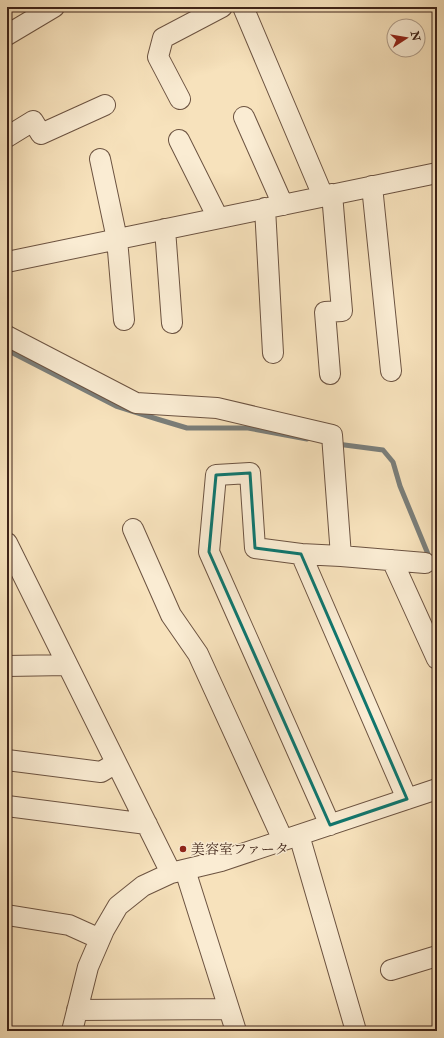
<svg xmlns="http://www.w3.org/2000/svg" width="444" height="1038" font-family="'IM FELL Double Pica','Noto Serif JP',serif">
<rect width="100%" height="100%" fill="#f7e2bc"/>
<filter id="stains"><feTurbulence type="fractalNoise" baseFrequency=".005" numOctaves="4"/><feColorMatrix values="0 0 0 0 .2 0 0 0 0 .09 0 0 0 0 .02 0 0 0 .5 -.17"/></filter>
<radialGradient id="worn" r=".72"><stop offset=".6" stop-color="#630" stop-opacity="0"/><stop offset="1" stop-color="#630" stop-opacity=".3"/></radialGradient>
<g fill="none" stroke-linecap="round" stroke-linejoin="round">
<path stroke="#7a7e7a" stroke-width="5" d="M7,350L116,406L157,419L187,428H248L307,439
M337,444L383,450L393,462L400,486L437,576"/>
<defs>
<path id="street" d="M243,7L323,196
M7,35L54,7
M180,99L158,57L163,38L222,7
M244,117L283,205
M7,137L33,121L41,134L105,105
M179,140L218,218
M100,159L117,239L124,320
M372,186L391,371
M265,208L273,353
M165,229L172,323
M7,262L437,173
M7,336L136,403L217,408L332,435L341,556L301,554L407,799
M330,374L325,312L342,311L332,194
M133,529L171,615L198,654L283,840
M7,543L171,873
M301,554L255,548L250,473L216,475L209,552L330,825
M341,556L425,563
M392,560L437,659
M7,666L67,665
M7,760L101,772L116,763
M7,806L147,824
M299,835L356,1031
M185,870L236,1031
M7,915L69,925L100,939
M391,970L437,956
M77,1010L229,1009
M72,1031L88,967L104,930L118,906L143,886L171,873L221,861L437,789"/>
</defs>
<use href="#street" stroke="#6c5341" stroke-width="22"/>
<use href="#street" stroke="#faecd3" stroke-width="20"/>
</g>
<path fill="none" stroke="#0f766e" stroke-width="3" stroke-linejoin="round" d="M250,473L255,548L301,554L407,799L330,825L209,552L216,475Z"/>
<circle fill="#8f2418" stroke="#faecd3" stroke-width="1.5" cx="183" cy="849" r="4"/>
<g text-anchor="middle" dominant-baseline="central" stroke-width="3" stroke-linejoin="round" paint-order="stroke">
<g font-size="14" fill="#3e2318" stroke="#faecd3" text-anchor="start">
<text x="191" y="849">美容室ファータ</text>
</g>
</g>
<rect width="444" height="1038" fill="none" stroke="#f7e2bc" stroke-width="24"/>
<rect x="8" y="8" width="428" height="1022" fill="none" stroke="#3e2318" stroke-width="2"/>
<rect x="12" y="12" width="420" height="1014" fill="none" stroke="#3e2318"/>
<g transform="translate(406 38) rotate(78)"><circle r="19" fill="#faecd3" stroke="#af9c88"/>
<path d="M0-3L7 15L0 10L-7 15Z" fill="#8f2418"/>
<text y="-6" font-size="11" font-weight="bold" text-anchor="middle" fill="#3e2318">N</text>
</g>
<rect width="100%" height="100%" filter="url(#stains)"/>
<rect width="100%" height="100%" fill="url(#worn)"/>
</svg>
